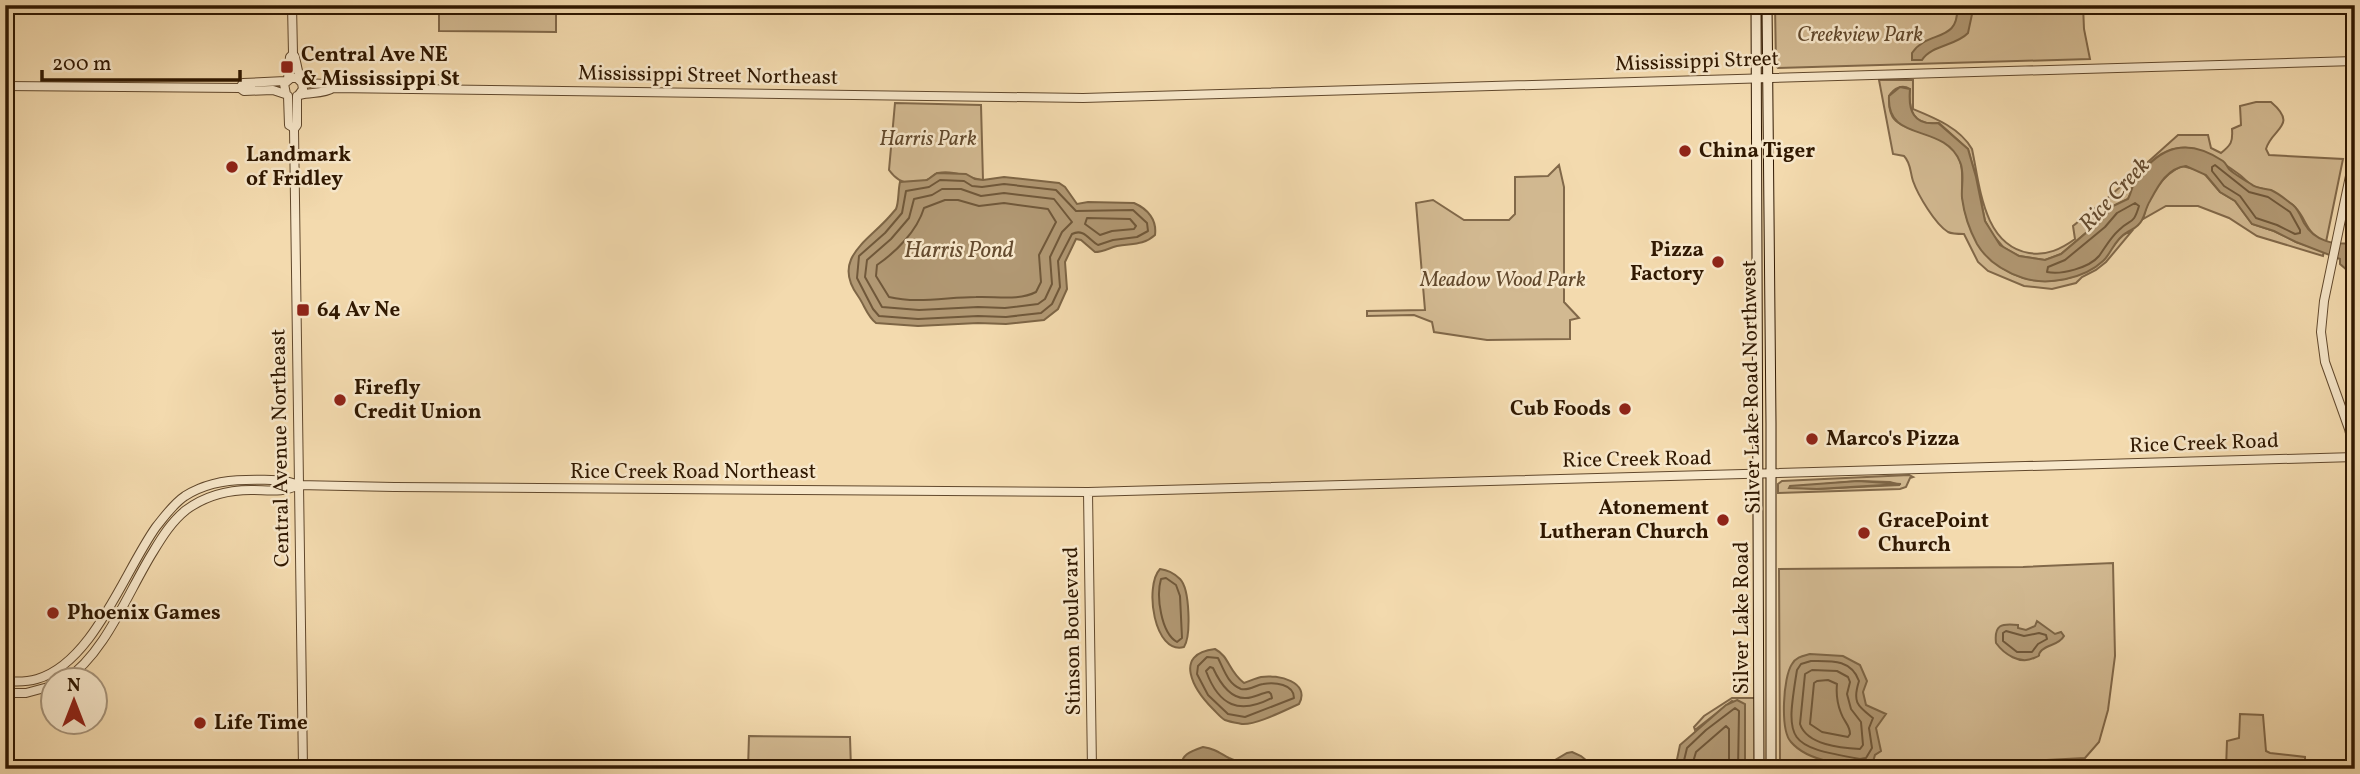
<svg xmlns="http://www.w3.org/2000/svg" width="2360" height="774" font-family="Vollkorn,serif">
<rect width="100%" height="100%" fill="#f3daae"/>
<filter id="stains"><feTurbulence type="fractalNoise" baseFrequency=".00286" numOctaves="4"/><feColorMatrix values="0 0 0 0 .2 0 0 0 0 .09 0 0 0 0 .02 0 0 0 .5 -.17"/></filter>
<radialGradient id="worn" r=".72"><stop offset=".6" stop-color="#630" stop-opacity="0"/><stop offset="1" stop-color="#630" stop-opacity=".3"/></radialGradient>
<path fill="#d2b991" stroke="#816849" stroke-width="2" fill-rule="evenodd" d="M439,5H556V32L439,31Z
M1775,5H2083L2084,29L2090,59L1778,68L1776,66Z
M1879,80H1913V109C1935,118 1960,128 1972,149C1980,186 1983,245 2029,253C2047,256 2061,249 2075,239L2073,226L2110,196L2178,135H2208L2211,148L2221,153C2231,145 2233,142 2232,129L2241,125L2240,106L2256,102H2271C2299,126 2272,128 2266,149L2269,155L2343,159L2326,242C2305,233 2308,221 2295,207C2291,202 2269,191 2263,189C2256,186 2258,189 2252,186C2248,183 2244,178 2240,175C2198,145 2172,131 2136,179C2132,185 2132,192 2128,199L2113,206L2100,221L2061,254L2045,260L2019,256L2004,248L1992,234L1985,221L1976,177L1968,149L1939,123C1913,126 1908,110 1910,89C1902,84 1894,88 1889,96C1889,104 1889,115 1896,121C1910,133 1936,132 1953,149C1967,164 1960,182 1963,200C1970,250 2006,287 2058,280C2077,278 2092,269 2105,256C2113,248 2120,233 2132,231L2106,262L2096,270L2082,277L2076,283L2052,289L2024,286L1988,271L1978,262L1964,234C1959,234 1952,234 1948,232C1935,224 1918,195 1913,181C1910,172 1911,163 1904,156L1893,154Z
M895,103L981,105L983,180C969,178 954,170 938,173C934,174 932,177 929,179C913,187 899,184 889,170Z
M1559,165L1564,187V302L1579,318L1570,320V339L1487,340L1434,332L1432,322L1414,315L1367,316V311L1425,310L1416,203L1433,200L1464,220H1509L1515,214V177L1548,176Z
M2182,166L2202,171L2220,192L2235,201L2252,224L2274,231L2296,242L2324,251L2323,256L2257,236L2229,218L2198,206H2166L2143,219C2147,199 2162,174 2182,166Z
M1909,475L1913,477L1910,478L1906,487L1900,489L1778,493V484L1782,481ZM1858,481L1890,482L1900,485L1817,489L1790,487Z
M2113,563L2115,656L2108,710L2099,742L2085,758L2009,762L1967,769H1811L1780,762L1779,569L2023,567Z
M1732,698H1755V769H1745V708L1732,701L1695,730L1694,727L1704,716Z
M2240,714L2263,715L2266,751L2270,753L2305,757V769H2226L2227,741L2239,738Z
M749,736L850,737L851,769H748Z"/>
<path fill="#b19873" stroke="#7d6545" stroke-width="2" d="M1957,5H1974L1968,33C1956,46 1931,45 1922,60H1912V53C1928,29 1960,44 1957,5Z
M1900,87L1910,89C1908,110 1913,126 1938,123L1968,149L1976,177L1985,221L2000,245L2019,256L2045,260L2061,254L2100,221L2113,206L2128,199C2132,192 2132,185 2136,179C2161,146 2187,137 2223,161C2226,163 2227,167 2229,169C2233,173 2246,181 2251,184C2257,189 2264,188 2271,190C2280,194 2286,200 2293,205C2298,209 2301,217 2304,223C2315,242 2334,245 2355,243V277L2340,264V259L2296,242L2274,231L2252,224L2235,201L2220,192L2206,175L2186,166C2167,168 2158,186 2150,201C2146,207 2145,215 2142,220C2138,228 2132,229 2126,233C2115,239 2111,254 2103,261C2084,279 2047,286 2023,278C2005,272 1987,261 1977,244C1970,231 1964,213 1962,198C1961,186 1965,173 1960,162C1944,122 1886,144 1889,96Z
M937,173L966,174L975,179L983,180L1004,177L1059,183L1065,187L1077,204L1088,202L1134,203C1148,209 1157,220 1155,235C1143,246 1131,243 1117,246C1109,248 1103,252 1095,252L1081,240L1076,239L1065,262L1067,289L1058,309L1044,320L1006,324L978,323L918,326L876,323C867,316 865,306 858,296C831,259 868,241 889,217C890,216 896,209 896,209C899,202 898,190 900,182L927,180Z
M1858,481L1901,484L1817,489L1789,488L1790,486Z
M1160,569C1168,570 1175,574 1180,579C1190,589 1191,636 1184,647C1154,655 1144,586 1160,569Z
M2037,621L2055,634L2061,632L2064,636C2059,645 2049,644 2042,650C2035,657 2044,654 2034,658C2020,665 2004,654 1996,643C1994,625 2001,623 2018,625V628L2026,630L2035,626Z
M1215,649C1230,657 1228,671 1244,683C1250,681 1256,678 1261,677C1278,674 1311,682 1299,704C1285,710 1257,725 1242,724C1237,723 1230,722 1225,720C1221,718 1217,713 1213,709C1194,690 1172,654 1215,649Z
M1810,654L1843,656L1860,665L1867,681L1863,692L1866,705L1886,714L1876,728L1881,751L1875,755L1872,765C1847,766 1808,762 1791,742C1780,730 1783,677 1792,664C1796,657 1803,656 1810,654Z
M1737,700L1745,704V769H1675L1680,745L1726,705Z
M1203,747C1215,749 1218,752 1229,758C1237,762 1242,761 1248,769H1182C1179,755 1191,751 1203,747Z
M1572,752L1581,756L1597,769H1540L1567,753Z"/>
<g fill="none" stroke-linecap="round" stroke-linejoin="round">
<path stroke="#70583a" stroke-width="2" d="M2215,165L2249,192L2268,197L2290,212L2300,230V233L2295,234L2277,225L2256,218L2240,196L2224,186L2212,171V167Z
M940,180L964,181L972,186L982,187L1004,184L1056,190L1076,211L1133,210L1147,223L1148,231L1137,237L1113,240L1098,245C1089,240 1084,228 1072,234L1058,261L1060,287L1052,304L1041,313L1006,317L978,316L918,319L879,316L873,309L857,278L859,256L885,233L902,213L906,191L929,187Z
M942,189H961L981,196L1004,193L1054,199L1072,222L1062,232L1050,257L1052,284L1045,299L1038,304L1005,308L978,307L919,310L882,307L865,277L867,260L891,239L909,218L914,199L932,195Z
M945,200H958L979,206L1004,203L1048,209L1056,222L1039,255L1041,282L1036,292C1019,301 995,296 976,297C948,297 917,304 889,297L876,276L877,265C896,252 917,231 924,208Z
M2135,203L2139,206C2133,226 2131,218 2119,230C2110,238 2105,248 2099,256C2089,268 2061,275 2047,272L2048,267L2065,260L2105,227L2117,213Z
M1087,218L1130,219L1136,226L1134,229L1112,231L1100,235L1085,224Z
M1166,578L1176,585L1180,596L1182,638L1177,642C1161,633 1156,596 1161,579Z
M2006,631L2024,636L2039,633L2046,635L2047,639L2038,644L2032,652H2017L2003,641V633Z
M1207,657L1218,658C1224,670 1228,684 1241,689C1249,691 1256,685 1263,684C1275,682 1294,684 1294,698L1245,717L1228,714L1208,695L1197,674L1198,666Z
M1811,661C1831,661 1851,659 1859,681C1852,703 1858,706 1873,718L1869,728L1872,748L1866,758L1860,759C1787,746 1785,743 1797,670L1801,664Z
M1210,667L1213,668C1219,681 1229,699 1246,698C1254,698 1261,693 1269,692L1271,694L1272,698C1239,715 1219,706 1206,671Z
M1812,670L1837,671L1848,677L1850,682L1847,694L1851,709L1861,722L1863,745L1860,749C1841,748 1807,745 1800,724L1805,674Z
M1828,680L1837,684C1836,694 1837,703 1841,713C1844,722 1850,725 1850,734L1848,737L1822,732L1810,724L1814,683L1817,681Z
M1682,769L1687,748L1706,730L1735,708L1739,711L1738,769
M1691,769L1696,752L1726,726L1729,729V769"/>
<defs>
<path id="tertiary" d="M293,54L295,57L300,80
M288,79L290,57L293,54L292,5
M5,86L240,88L244,91L273,90L285,94
M240,88L243,83L285,81
M286,94L284,84L291,78H297L302,83L328,84L333,88
M300,95C310,92 324,94 333,88L1083,98L2355,61
M288,96L289,125L294,128
M297,96V125L294,129L303,769
M298,96L303,89L302,83
M2355,152L2324,301L2321,332L2325,362L2349,429L2355,455
M1088,492L1092,769
M65,680C105,654 128,592 153,552C162,537 172,521 186,510C205,496 228,490 251,490C268,490 284,493 298,485
M5,681C16,682 27,682 37,679C93,663 124,572 156,527C165,516 173,504 185,496C204,484 224,480 246,480C264,480 282,478 298,485L394,487L1088,492L2355,457
M5,693H26L52,686"/>
<path id="secondary" d="M1756,5L1759,769
M1767,5L1771,423V769"/>
</defs>
<use href="#tertiary" stroke="#61482c" stroke-width="10"/>
<use href="#secondary" stroke="#301801" stroke-width="11"/>
<use href="#tertiary" stroke="#f7e7ca" stroke-width="8"/>
<use href="#secondary" stroke="#f7e7ca" stroke-width="9"/>
</g>
<g fill="#8f2418" stroke="#f7e7ca" stroke-width="2.5">
<rect x="280" y="60" width="14" height="14" rx="3.5"/>
<circle cx="1685" cy="151" r="7"/>
<circle cx="232" cy="167" r="7"/>
<circle cx="1718" cy="262" r="7"/>
<rect x="296" y="303" width="14" height="14" rx="3.5"/>
<circle cx="340" cy="400" r="7"/>
<circle cx="1625" cy="409" r="7"/>
<circle cx="1812" cy="439" r="7"/>
<circle cx="1723" cy="520" r="7"/>
<circle cx="1864" cy="533" r="7"/>
<circle cx="53" cy="613" r="7"/>
<circle cx="200" cy="723" r="7"/>
</g>
<g text-anchor="middle" dominant-baseline="central" stroke-width="5" stroke-linejoin="round" paint-order="stroke">
<g font-size="21" font-style="italic" fill="#61482c" stroke="#f7e7ca">
<text x="1860" y="35">Creekview Park</text>
<text x="928" y="139">Harris Park</text>
<text x="1503" y="280">Meadow Wood Park</text>
</g>
<g font-size="21" font-weight="bold" fill="#301801" stroke="#f7e7ca" text-anchor="start">
<text x="301" y="55">Central Ave NE<tspan x="301" dy="24">&amp; Mississippi St</tspan></text>
<text x="1699" y="151">China Tiger</text>
<text x="246" y="155">Landmark<tspan x="246" dy="24">of Fridley</tspan></text>
<text x="1704" y="250" text-anchor="end">Pizza<tspan x="1704" dy="24">Factory</tspan></text>
<text x="317" y="310">64 Av Ne</text>
<text x="354" y="388">Firefly<tspan x="354" dy="24">Credit Union</tspan></text>
<text x="1611" y="409" text-anchor="end">Cub Foods</text>
<text x="1826" y="439">Marco's Pizza</text>
<text x="1709" y="508" text-anchor="end">Atonement<tspan x="1709" dy="24">Lutheran Church</tspan></text>
<text x="1878" y="521">GracePoint<tspan x="1878" dy="24">Church</tspan></text>
<text x="67" y="613">Phoenix Games</text>
<text x="214" y="723">Life Time</text>
</g>
<g font-size="21" fill="#301801" stroke="#f7e7ca">
<text transform="translate(1697 62) rotate(-2)">Mississippi Street</text>
<text transform="translate(708 76) rotate(1)">Mississippi Street Northeast</text>
<text transform="translate(1752 387) rotate(-91)">Silver Lake Road Northwest</text>
<text transform="translate(2204 444) rotate(-2)">Rice Creek Road</text>
<text transform="translate(281 448) rotate(-91)">Central Avenue Northeast</text>
<text transform="translate(1637 460) rotate(-1)">Rice Creek Road</text>
<text x="693" y="472">Rice Creek Road Northeast</text>
<text transform="translate(1742 618) rotate(-90)">Silver Lake Road</text>
<text transform="translate(1073 631) rotate(-91)">Stinson Boulevard</text>
</g>
<g font-size="23" font-style="italic" fill="#644b2f" stroke="#f7e7ca">
<text transform="translate(2115 195) rotate(-47)">Rice Creek</text>
<text x="959" y="251">Harris Pond</text>
</g>
</g>
<rect width="2360" height="774" fill="none" stroke="#f3daae" stroke-width="28"/>
<rect x="7" y="7" width="2346" height="760" fill="none" stroke="#301801" stroke-width="3.5"/>
<rect x="14" y="14" width="2332" height="746" fill="none" stroke="#301801" stroke-width="2"/>
<g transform="translate(74 701)"><circle r="33" fill="#f7e7ca" stroke="#a7947a" stroke-width="2"/>
<path d="M0-5L12 26L0 18L-12 26Z" fill="#8f2418"/>
<text y="-10" font-size="19" font-weight="bold" text-anchor="middle" fill="#301801">N</text>
</g>
<path d="M42 70v10h198v-10" fill="none" stroke="#301801" stroke-width="3.5"/>
<text x="52" y="70" font-size="21" fill="#301801" stroke="#f7e7ca" stroke-width="5" paint-order="stroke">200 m</text>
<rect width="100%" height="100%" filter="url(#stains)"/>
<rect width="100%" height="100%" fill="url(#worn)"/>
</svg>
